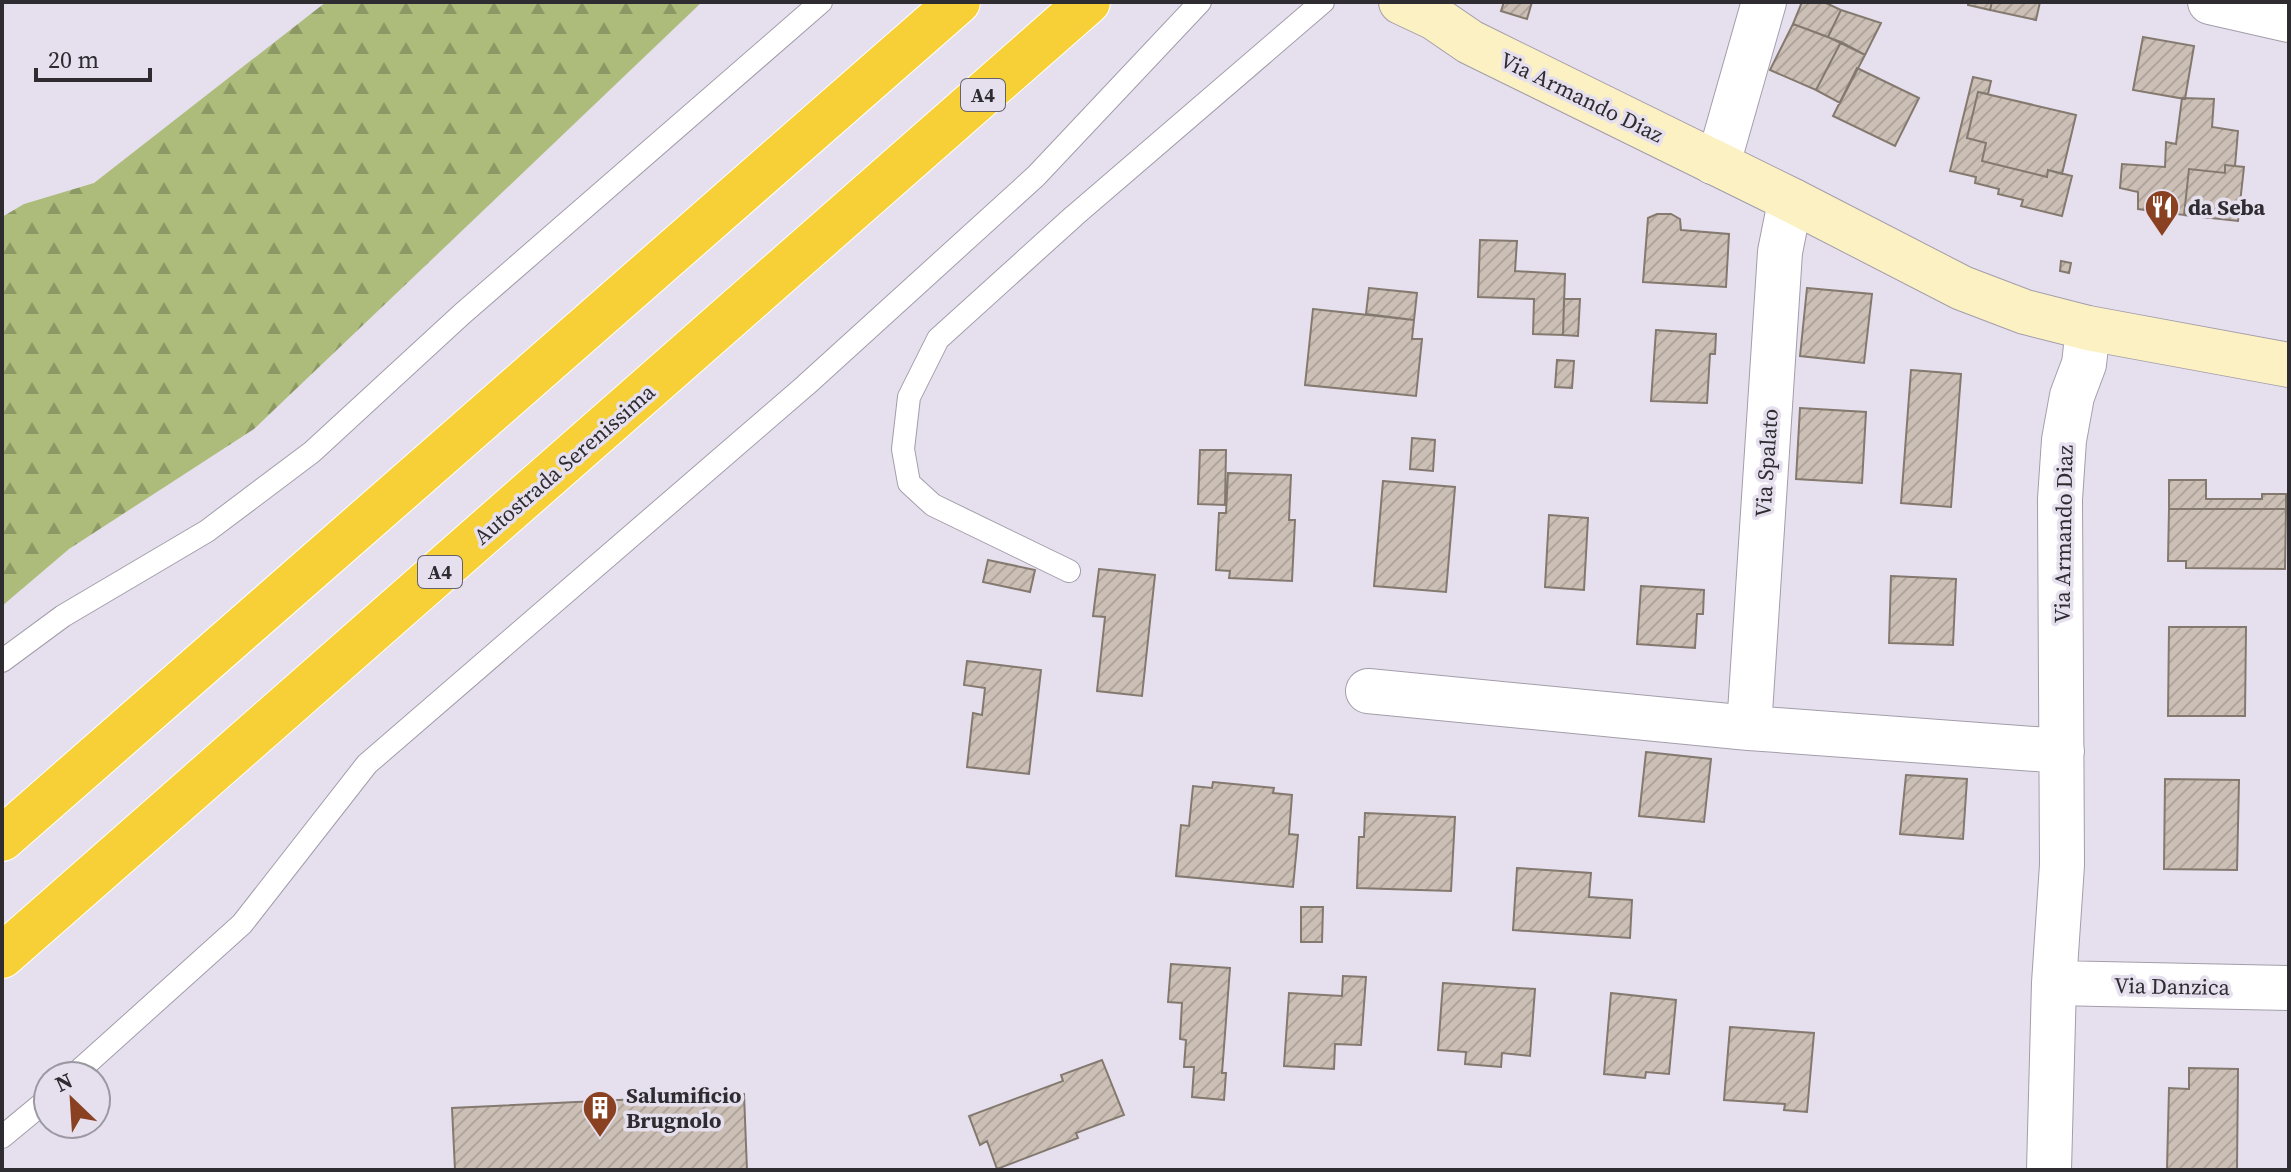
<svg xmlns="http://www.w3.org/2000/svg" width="2291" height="1172" font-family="'Source Serif 4',serif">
<defs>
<pattern id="forest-firs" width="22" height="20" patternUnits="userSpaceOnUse" patternTransform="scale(2)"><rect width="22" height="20" fill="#adbc7a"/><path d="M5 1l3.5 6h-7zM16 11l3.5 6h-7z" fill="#8d9965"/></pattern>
<pattern id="building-hatch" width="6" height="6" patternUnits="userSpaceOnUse" patternTransform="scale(2)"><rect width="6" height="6" fill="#ccc0b6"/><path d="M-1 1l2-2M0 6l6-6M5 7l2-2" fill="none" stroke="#b0a59d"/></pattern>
</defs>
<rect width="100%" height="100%" fill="#e6e0ee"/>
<path fill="url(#forest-firs)" d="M326,2H702L254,429L69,549L2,606V217L24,204L94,183Z"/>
<path fill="url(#building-hatch)" stroke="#84796f" stroke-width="2" d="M1504,2H1532L1527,19L1501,11Z
M1802,2H1824L1841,10L1828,37L1793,24Z
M1968,2H1992L1990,10L1968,5Z
M1992,2H2040L2036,20L1990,10Z
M1841,10L1881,23L1865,55L1828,37Z
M1793,24L1841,42L1816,90L1770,70Z
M2143,37L2194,46L2185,99L2133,90Z
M1841,42L1865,55L1840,103L1816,90Z
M1857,68L1919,98L1895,146L1833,116Z
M1973,77L1991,81L1988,94L1978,92L1967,138L1986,143L1982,161L2047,177L2048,170L2072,176L2062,216L2021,206L2023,200L1998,194L1999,189L1975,183L1976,177L1950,171Z
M1978,92L2076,115L2062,174L2048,170L2047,177L1982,161L1986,143L1967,138Z
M2182,98L2214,99L2212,127L2238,131L2235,166L2225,165V173L2189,169L2184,215L2138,209V192L2120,188L2122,164L2165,167L2166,142L2176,144Z
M2225,165L2244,167L2238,221L2184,215L2189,169L2225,173Z
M1657,214H1671L1680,219L1681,230L1729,234L1726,287L1643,282L1648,218Z
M1480,240L1517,241L1515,271L1565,274L1563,335L1533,334L1534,299L1478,297Z
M2061,261L2071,263L2069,273L2060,271Z
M1369,288L1417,293L1414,320L1366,314Z
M1807,288L1872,294L1864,363L1800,356Z
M1564,299H1580L1578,336L1563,335Z
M1313,309L1414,320L1412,339H1422L1416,396L1305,385Z
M1656,330L1716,334L1715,354H1710L1707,403L1651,401Z
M1557,360L1574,361L1572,388L1555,387Z
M1911,370L1961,374L1951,507L1901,503Z
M1800,408L1866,412L1862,483L1796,479Z
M1412,438L1435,440L1433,471L1410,469Z
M1200,450H1226L1225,505L1198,504Z
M1228,473L1291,475L1289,520H1295L1292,581L1229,578L1230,571L1216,570L1219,513H1226Z
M2169,480H2206V499H2262V494H2286V509H2169Z
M1383,481L1455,487L1446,592L1374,586Z
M2169,509H2286L2285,569L2186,568V561H2168Z
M1549,515L1588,518L1584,590L1545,587Z
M988,560L1035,570L1030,592L983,582Z
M1099,569L1155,575L1142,696L1097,691L1105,617L1093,616Z
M1891,576L1956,579L1953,645L1889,643Z
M1641,586L1704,590L1703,614H1697L1695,648L1637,644Z
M2169,627H2246L2245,716H2168Z
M967,661L1041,670L1029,774L967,767L973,713L982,715L985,688L964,685Z
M1646,752L1711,759L1704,822L1639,816Z
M1906,775L1967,779L1963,839L1900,834Z
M2165,779L2239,780L2237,870L2164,869Z
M1213,782L1274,788L1273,793L1292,795L1289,834L1298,835L1293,887L1176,876L1181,825L1189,826L1193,786L1212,788Z
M1365,813L1455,817L1451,891L1357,888L1359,837H1364Z
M1517,868L1591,873L1589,897L1632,900L1630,938L1513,930Z
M1301,907H1323L1322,942H1301Z
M1171,964L1230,968L1222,1073H1226L1224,1100L1192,1097L1194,1067H1184L1186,1040L1180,1039L1182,1003L1168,1002Z
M1343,976L1366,977L1361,1045L1335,1044L1334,1069L1284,1066L1289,993L1342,996Z
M1443,983L1535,989L1530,1056L1502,1053L1501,1067L1465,1064L1466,1052L1438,1050Z
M1611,993L1676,1000L1669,1074L1646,1072L1645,1078L1604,1074Z
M1730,1027L1814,1033L1807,1112L1784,1110L1785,1104L1724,1100Z
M1102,1060L1124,1115L1076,1133L1078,1138L997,1169L987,1141L980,1145L969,1116L1063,1081L1061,1075Z
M2189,1068L2238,1069L2237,1170H2167L2169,1088L2189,1089Z
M744,1094L747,1170H455L452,1108Z"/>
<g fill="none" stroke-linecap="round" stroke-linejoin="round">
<defs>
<path id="lane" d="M1069,571L933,505L909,483L903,449L909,397L938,339L1074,216L1323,2
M2,661L63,616L207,531L312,452L462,314L821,2
M73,1076L242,924L367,764L806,385L1036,176L1200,2
M2,1137L48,1099"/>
<path id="street" d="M2210,2L2289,20
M1713,162L1723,146L1764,2
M1368,691L1749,728L2062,751
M1749,728L1780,252L1787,217L1793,201
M2054,983L2289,988
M2049,1170L2054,983L2062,865L2060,499L2064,440L2072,396L2084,364L2088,328"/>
<path id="secondary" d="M1401,2L1435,18L1470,42L1793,201L1962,288L2025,312L2088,328L2289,365"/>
<path id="highway" d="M2,839L958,2
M2,956L1088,2"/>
</defs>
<use href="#lane" stroke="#a39daa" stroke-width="24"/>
<use href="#street" stroke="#a39daa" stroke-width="46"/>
<use href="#secondary" stroke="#a39daa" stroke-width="46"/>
<use href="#highway" stroke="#fff" stroke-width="46"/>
<use href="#lane" stroke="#fff" stroke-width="22"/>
<use href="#street" stroke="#fff" stroke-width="44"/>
<use href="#secondary" stroke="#fcf1c3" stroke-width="44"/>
<use href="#highway" stroke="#f6d036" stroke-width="44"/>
</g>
<defs>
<symbol id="restaurant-pin" viewBox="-11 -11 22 30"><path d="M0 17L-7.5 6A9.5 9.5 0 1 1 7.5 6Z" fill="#894122" stroke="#e6e0ee"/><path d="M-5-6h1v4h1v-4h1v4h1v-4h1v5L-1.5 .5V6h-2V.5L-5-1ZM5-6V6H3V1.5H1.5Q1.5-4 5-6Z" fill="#fff"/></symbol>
<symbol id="building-pin" viewBox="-11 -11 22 30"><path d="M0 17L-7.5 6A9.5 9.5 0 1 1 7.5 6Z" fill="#894122" stroke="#e6e0ee"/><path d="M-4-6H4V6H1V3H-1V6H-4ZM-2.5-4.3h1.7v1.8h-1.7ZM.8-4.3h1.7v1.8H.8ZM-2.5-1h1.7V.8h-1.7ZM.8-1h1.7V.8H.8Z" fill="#fff"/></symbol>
</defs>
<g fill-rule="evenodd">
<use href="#restaurant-pin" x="2142" y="187" width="40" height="54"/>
<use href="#building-pin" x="580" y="1088" width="40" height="54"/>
</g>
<g text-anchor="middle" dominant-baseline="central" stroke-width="7" stroke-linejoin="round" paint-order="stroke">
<g fill="#e6e0ee" stroke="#65626a" stroke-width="2">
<rect x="961" y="79" width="44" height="32" rx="6"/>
<rect x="418" y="556" width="44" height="32" rx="6"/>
</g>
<g font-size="20" font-weight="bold" fill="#2e2c31">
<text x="983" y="95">A4</text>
<text x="440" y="572">A4</text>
</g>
<g font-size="22" fill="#2e2c31" stroke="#e6e0ee">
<text transform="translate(1582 97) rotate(26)">Via Armando Diaz</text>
<text transform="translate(1766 463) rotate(-86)">Via Spalato</text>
<text transform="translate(564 464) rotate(-41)">Autostrada Serenissima</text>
<text transform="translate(2063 534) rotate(-89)">Via Armando Diaz</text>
<text transform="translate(2172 986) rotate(1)">Via Danzica</text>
</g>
<g font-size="22" font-weight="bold" fill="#2e2c31" stroke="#e6e0ee" text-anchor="start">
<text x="2188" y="207">da Seba</text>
<text x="626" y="1095">Salumificio<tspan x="626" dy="25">Brugnolo</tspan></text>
</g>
</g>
<rect width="2291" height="1172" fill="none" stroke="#2e2c31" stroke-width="8"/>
<g transform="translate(72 1100) rotate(335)"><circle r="38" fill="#e6e0ee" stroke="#9c98a2" stroke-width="2"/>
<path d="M0-6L14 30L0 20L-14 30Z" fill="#894122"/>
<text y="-12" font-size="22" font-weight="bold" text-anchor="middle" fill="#2e2c31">N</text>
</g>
<path d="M36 68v12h114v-12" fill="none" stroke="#2e2c31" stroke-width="4"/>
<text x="48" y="68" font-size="24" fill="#2e2c31" stroke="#e6e0ee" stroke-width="6" paint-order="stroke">20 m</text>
</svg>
